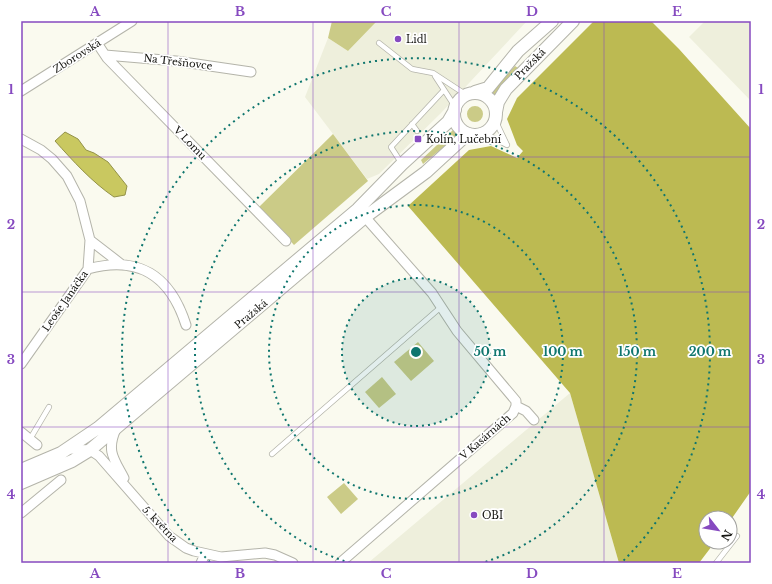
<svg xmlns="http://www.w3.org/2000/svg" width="772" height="584" font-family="'Libre Baskerville',serif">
<rect width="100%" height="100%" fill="#fafaef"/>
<path fill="#eeefdc" d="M377,21H527L441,113L379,174L367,179L305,97L328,38L348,51Z
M705,21H751V101L689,37Z
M570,393L619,563H368Z"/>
<path fill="#cbcb87" d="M332,21H377L348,51L328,38Z
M515,66L518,68L495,97L492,91Z
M467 114a8 8 0 1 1 16 0a8 8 0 1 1-16 0Z
M453,130L458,135L423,164L421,160Z
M333,134L368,181L294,245L259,207Z
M418,342L434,361L411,381L394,362Z
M382,377L396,394L379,408L365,392Z
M344,483L358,499L341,514L327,497Z"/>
<path fill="#bcba52" d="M594,21H651L679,49L751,129V491L730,521V518H706V542H715L699,563H619L570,393L408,206L469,150L491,146L517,158L523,151L517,145L507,119L517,98Z"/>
<path fill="#c9c860" stroke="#939248" d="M65,132L78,139L86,150L94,153L108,162L127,186L125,195L114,197C92,182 73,161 55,141Z"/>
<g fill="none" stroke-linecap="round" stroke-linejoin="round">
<defs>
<path id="service" d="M379,43L412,69L433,73L462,92L471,93
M435,76L452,102L454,110
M496,113L498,126L507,145
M412,124L417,131
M478,135H488L507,145
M402,164L391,147L444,90
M30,439L49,407
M272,454L441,307
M716,563L737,536"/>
<path id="minor" d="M97,43L107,58L286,241
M105,55L176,61L251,72
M21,91L132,21
M21,139L41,150L52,159L67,176L80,201L90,240L88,269L21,364
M90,240L121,264
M88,269C138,255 170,275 186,325
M516,406L526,411L534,420
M116,429C106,451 114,459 124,478
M21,432L37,445
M70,449L90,450L99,456L169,536L186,548L194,551L221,557L265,553L275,555L293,563
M21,513L61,480
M201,563L205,554
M340,563L513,413L516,406V401L457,331L432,293L365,217"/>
<path id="tertiary" d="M475,92L488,88L518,51L552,21
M454 114a21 21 0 1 1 42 0a21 21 0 1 1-42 0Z
M496,112L498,102L506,89L573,21
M21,470L61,453L98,428L358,209L402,164L448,122L455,110
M21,483L72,461L90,450L365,217L426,172L463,138L475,135"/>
</defs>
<use href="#service" stroke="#b4b4aa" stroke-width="6"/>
<use href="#minor" stroke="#b4b4aa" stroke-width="11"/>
<use href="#tertiary" stroke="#b4b4aa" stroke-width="14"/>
<use href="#service" stroke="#fff" stroke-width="4.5"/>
<use href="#minor" stroke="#fff" stroke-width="9"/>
<use href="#tertiary" stroke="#fff" stroke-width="12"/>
</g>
<path fill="none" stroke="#864ac0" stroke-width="1" stroke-opacity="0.55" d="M168,21V563M313,21V563M459,21V563M604,21V563M21,157H751M21,292H751M21,427H751"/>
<circle cx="416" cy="352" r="74" fill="#0f766e" fill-opacity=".12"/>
<g fill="none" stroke="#0f766e" stroke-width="2" stroke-dasharray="2 4">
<circle cx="416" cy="352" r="74"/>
<circle cx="416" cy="352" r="147"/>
<path d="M350 563A221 221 0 1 1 482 563"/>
<path d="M210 562A294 294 0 1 1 622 562"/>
</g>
<g fill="#864ac0" stroke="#fff" stroke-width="1.5">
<circle cx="398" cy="39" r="4"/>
<rect x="414" y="135" width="8" height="8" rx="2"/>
<circle cx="474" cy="515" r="4"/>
</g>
<g text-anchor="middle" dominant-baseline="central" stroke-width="3.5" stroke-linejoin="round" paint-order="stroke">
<g font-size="10" fill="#141410" stroke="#fff" text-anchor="start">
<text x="406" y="39">Lidl</text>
<text x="426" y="139">Kolín, Lučební</text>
<text x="482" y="515">OBI</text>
</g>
<g font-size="10" fill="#141410" stroke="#fff">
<text transform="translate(77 56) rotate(-32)">Zborovská</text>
<text transform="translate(178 62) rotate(7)">Na Třešňovce</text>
<text transform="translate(530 64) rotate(-45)">Pražská</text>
<text transform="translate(190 143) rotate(46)">V Lomu</text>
<text transform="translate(65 301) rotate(-55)">Leoše Janáčka</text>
<text transform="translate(251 314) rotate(-40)">Pražská</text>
<text transform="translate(485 437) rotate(-41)">V Kasárnách</text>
<text transform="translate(160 524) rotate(46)">5. května</text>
</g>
</g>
<circle cx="416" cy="352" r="6" fill="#0f766e" stroke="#fff" stroke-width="2"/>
<g font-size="12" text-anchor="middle" font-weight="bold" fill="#0f766e" stroke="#fff" stroke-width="3.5" stroke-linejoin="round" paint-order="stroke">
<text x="490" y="356">50 m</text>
<text x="563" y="356">100 m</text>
<text x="637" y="356">150 m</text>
<text x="710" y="356">200 m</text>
</g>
<rect width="772" height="584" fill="none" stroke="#ffffff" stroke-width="44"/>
<g transform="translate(718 530) rotate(121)"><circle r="19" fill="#ffffff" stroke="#a1a19f"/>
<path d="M0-3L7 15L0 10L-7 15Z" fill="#864ac0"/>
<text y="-6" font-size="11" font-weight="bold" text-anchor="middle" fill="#141410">N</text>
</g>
<rect x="22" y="22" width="728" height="540" fill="none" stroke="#864ac0" stroke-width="1.5"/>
<g font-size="13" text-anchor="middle" font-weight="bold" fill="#864ac0">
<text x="95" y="16">A</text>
<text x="240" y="16">B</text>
<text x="386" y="16">C</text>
<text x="532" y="16">D</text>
<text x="677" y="16">E</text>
<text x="11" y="94">1</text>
<text x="761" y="94">1</text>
<text x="11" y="229">2</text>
<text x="761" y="229">2</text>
<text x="11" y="364">3</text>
<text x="761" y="364">3</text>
<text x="11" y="499">4</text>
<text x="761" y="499">4</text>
<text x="95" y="578">A</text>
<text x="240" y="578">B</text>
<text x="386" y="578">C</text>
<text x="532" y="578">D</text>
<text x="677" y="578">E</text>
</g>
</svg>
